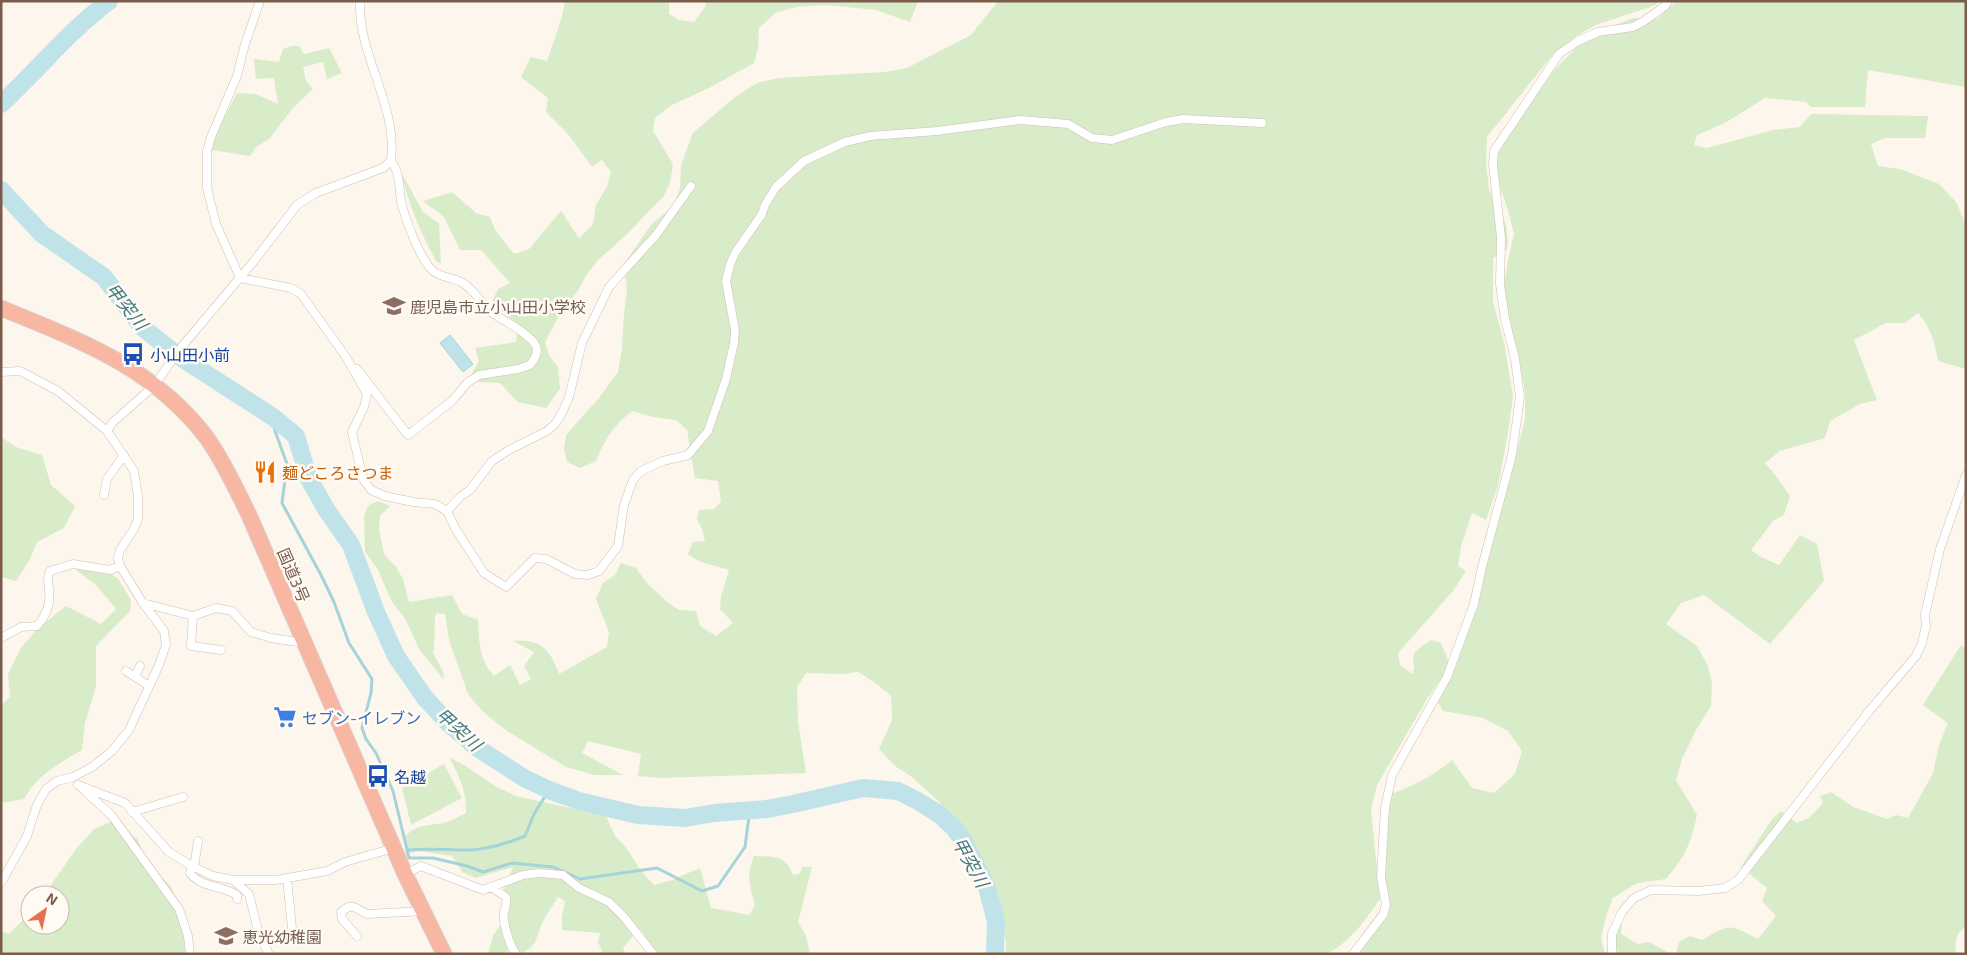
<svg xmlns="http://www.w3.org/2000/svg" width="1967" height="955" font-family="'Exo 2','Noto Sans JP',sans-serif">
<rect width="100%" height="100%" fill="#fdf6ec"/>
<path fill="#d8ecc9" d="M565,1H669V14L679,20L694,22L705,7L706,1H918L910,22L876,10L826,5L797,7L775,13L759,28L758,48L754,63L713,86L670,106L655,118L653,131L673,164L670,183L663,197L625,236L597,261L585,277L579,289L560,314L545,342L549,355L558,367L560,389L546,408L518,402L500,383L479,382L472,373L479,361L475,348L516,342L518,324L491,304L498,289L510,283L481,250H460L444,217L423,201L452,192L476,213L490,217L495,230L514,254L529,249L561,211L579,238L593,224L596,205L607,187L611,172L602,160L592,167L568,134L546,112L548,98L521,77L531,57L547,61L562,17Z
M998,1H1659L1656,5L1596,25L1573,38L1554,53L1487,137L1486,163L1489,190L1506,224L1508,242L1507,250L1493,258V302L1504,342L1513,396L1508,433L1498,486L1486,520L1472,513L1461,546L1458,566L1466,571L1453,591L1398,653L1400,665L1412,674C1416,666 1413,666 1413,658C1414,649 1425,645 1431,640L1441,643L1450,665L1427,699L1377,785L1371,810L1380,899C1364,922 1352,940 1327,954H1006V943L998,892L984,862L938,801L912,777L895,766L879,749L892,720L891,696L877,684L858,672L842,674L806,673L797,687L798,722L806,773L660,778L638,776L641,754L588,741L582,753L623,775H594L566,767L504,729L482,711L468,694L449,640L445,614L436,613C433,626 436,639 433,653L443,671L444,680L419,649L406,620L392,602L378,570L365,552L364,515L369,505L378,501L390,506L380,516L379,529L384,554L396,567L403,579L409,602L452,595L462,614L478,620C479,641 479,660 494,676L510,665L520,685L531,679L524,666L534,652L513,641C541,639 550,649 559,674L607,647L609,632L596,599L603,583L615,575L621,563L636,568L646,582L667,602L679,610L696,611L700,626L716,636L733,623L720,609L721,596L729,570L698,561L688,554L693,542L705,541L702,529L697,519L699,510L714,509L721,502L718,481L695,478L687,430L676,420L653,417L632,411C614,425 604,440 596,461L580,468L567,462L564,449L566,435L599,398L618,372L622,348L624,313L627,289L624,264L651,225L674,205L680,188L681,165L693,133L735,97L757,83L779,78L885,72L907,68L971,35Z
M1676,1H1966V87L1868,70L1865,107H1811L1806,102L1765,98L1725,123L1697,135L1694,145L1707,148L1773,130L1800,127L1811,114L1928,116L1925,138H1885L1871,144L1878,166L1900,169L1939,184L1956,202L1966,225V369L1938,361C1935,343 1930,326 1918,313L1905,323H1886L1854,340L1877,400L1860,404L1830,421L1825,438L1780,451L1765,463L1776,476L1790,496L1784,515L1773,521L1751,550L1761,557L1779,565L1800,535L1817,544L1824,581L1770,644L1704,595L1681,603L1666,624L1697,646L1708,666L1712,684L1711,706L1696,730L1682,759L1676,780L1697,815C1691,843 1685,857 1666,879L1637,883L1613,898L1606,916L1601,939L1605,954H1352L1358,940L1383,906V861L1387,795C1411,788 1433,776 1452,760L1472,788L1494,793L1515,774L1522,751L1508,731L1483,718L1443,711L1435,697L1456,667L1454,651L1469,604L1486,533L1509,483L1525,419V391L1519,360L1500,312L1508,260L1514,234L1508,210L1498,182L1496,139L1513,116L1537,94L1555,69L1576,48L1612,26L1633,18L1657,19Z
M291,46H299L304,54L329,48L342,73L327,79L323,62L303,67L306,81L313,89L293,108L269,139L256,147L250,156L212,150L217,132L237,93L256,94L278,104L274,78L256,79L254,59L279,62L283,49Z
M401,172L423,212L439,223L441,264L436,261C420,231 409,206 401,172Z
M1,437L16,447L42,455L51,485L75,506L64,528L37,542L29,561L16,581L1,577Z
M89,568L103,570L118,578L131,600L130,611L96,646V686L85,723L82,750C60,763 36,776 24,799L1,803V705L10,697L8,674L21,648L37,629L66,606L101,624L116,609L96,585L75,569Z
M1961,645L1966,649V927C1955,932 1955,944 1956,954H1676L1679,942L1690,936L1702,940C1732,923 1728,924 1758,939L1776,916L1762,901L1767,888L1741,867L1772,819L1781,811L1797,823L1809,818L1823,803L1820,796L1831,792L1853,807L1887,819L1896,815L1908,818L1933,773L1939,745L1948,723L1923,705Z
M449,757L467,767L495,786L516,796L606,816L615,836L625,846L642,872L654,885L672,880L700,868L711,908L750,915L755,904C749,885 746,875 754,856C774,857 785,854 793,875L799,874L803,867H812L798,922L806,936L810,954H657L641,930L634,935L623,948L625,954H603L598,942L600,933L562,930V917L565,901L558,897C552,907 545,916 541,926C535,941 537,946 520,954L509,947L506,954H488L493,936L502,922V894L513,867L475,878L462,872L452,856L420,851L406,854L404,839C413,824 428,826 443,823C451,821 459,816 466,813C466,789 460,778 449,757Z
M444,764L462,798L411,825L402,788Z
M116,820L138,840L146,861L171,887L184,919L185,954H1V931L9,934L30,913V925H60V895H44L76,849L94,829Z
M1616,917L1622,922L1621,934L1638,944L1649,942L1671,954H1618L1615,942Z"/>
<path fill="#bfe3e8" stroke="#a5d3da" d="M450,335L473,364L463,372L440,343Z"/>
<g fill="none" stroke-linecap="round" stroke-linejoin="round">
<path stroke="#a5d3da" stroke-width="3" d="M273,417L275,431L287,464L282,503L321,575L334,602L349,643L372,679L371,693L362,728L366,739L376,753L393,791L409,858H433L467,866L483,872L512,863L553,867L580,879L657,868L702,891L718,886L745,847L750,809
M408,850C428,848 447,850 467,850C486,850 508,843 525,836L534,814L549,790"/>
<path stroke="#bfe3e8" stroke-width="18" d="M1,104C38,70 69,31 109,1
M1,190L42,234L104,277L143,328L180,357L273,417L296,436L309,479L326,509L351,545L376,612L396,656L425,698L449,724L476,747L524,778L549,790L579,801L638,815L685,818L714,813L767,809L793,804L863,788L898,791L918,801L940,815L954,828L963,840L987,887L996,922L995,954"/>
<defs>
<path id="street" d="M240,278L291,288L301,294L346,357L367,394L364,407L352,432L363,479L371,490L385,496L413,502L435,504L447,511L455,528L484,573L506,587L535,558L546,559L575,574L588,575L599,571L618,546L624,505L633,480L641,471L663,461L688,455L708,431L726,379L734,343L735,330L726,281L730,265L735,253L762,214L765,205L776,187L804,161L845,142L870,136L937,131L1020,120L1068,124L1092,138L1112,140L1166,122L1183,119L1262,123
M240,278L216,224L207,188V151L211,137L237,76L245,44L260,1
M357,369L408,435L452,401L467,383L479,375L518,369L530,365C534,360 540,351 535,344C527,332 504,321 492,313C481,304 475,290 463,283C453,277 440,278 432,270C419,257 405,218 401,201C399,187 400,172 391,161
M1,372L20,371L58,391L107,431L134,471L138,496V519L134,529L120,550L118,558L120,566L143,603L164,631L166,645L159,665L129,730L112,751L92,767L73,777L57,781L46,789L37,805L27,836L1,883
M107,431L113,422L154,386L179,350L254,261L297,205L316,193L383,168L391,161C398,105 358,57 360,1
M104,495L107,479L124,455
M447,511L461,496L470,490L492,461L509,450L547,431L555,424L562,413L569,397L582,343L609,287L656,235L691,186
M143,603L193,616L216,608L232,611L251,632L271,638L304,643
M193,616L191,646L221,650
M1,638L21,627L37,626C46,616 51,604 49,591C49,583 46,578 50,571L73,564L110,570L120,566
M126,671L149,686
M135,676L140,666
M78,785L125,803L169,852L192,866L213,876L233,880H276L327,871L345,862L394,848
M82,788L112,816L179,909L188,936L190,954
M132,812L183,797
M192,866L190,873C201,888 222,885 237,895V899
M194,868L198,841
M405,874L421,866L483,890L523,875L539,873L563,875L579,888L609,902L624,917L653,954
M287,878L292,928
M233,880L249,894L259,935L269,954
M491,887L506,897C507,904 506,905 504,912C502,921 510,947 516,954
M357,936L342,919L341,912L348,907H354L367,914L424,911
M1353,954L1383,915L1386,905L1381,877L1385,808L1392,775L1447,677L1474,604L1482,567L1512,455L1520,397L1515,359L1505,319L1500,284L1501,238L1493,164L1494,151L1559,54L1578,41L1598,32L1633,27L1644,21L1665,6L1668,1
M1612,954V934L1622,912L1634,898L1651,890L1699,891L1725,888L1738,880L1870,710L1916,656L1922,643L1926,626L1925,615L1940,549L1966,475"/>
<path id="highway" d="M1,308C81,341 153,367 207,438C224,462 236,489 249,515L405,874L444,954"/>
</defs>
<use href="#street" stroke="#d1beb0" stroke-width="9"/>
<use href="#highway" stroke="#dad1cd" stroke-width="17"/>
<use href="#street" stroke="#fff" stroke-width="8"/>
<use href="#highway" stroke="#f7b7a3" stroke-width="15"/>
</g>
<defs>
<symbol id="school-bare" viewBox="-9 -9 18 18"><path d="M0-5L7-2L0 1L-7-2ZM-4 1L0 2.5L4 1V4Q0 6-4 4Z" fill="#8d6e63" stroke="#fffaf3" stroke-width="2.5" paint-order="stroke"/></symbol>
<symbol id="bus-bare" viewBox="-9 -9 18 18"><path d="M-5-6H5V4H4V6H2V4H-2V6H-4V4H-5ZM-3.5-4V0h7V-4ZM-3.5 1.2v1.5H-2V1.2ZM2 1.2v1.5H3.5V1.2Z" fill="#1a4fb4" stroke="#fffaf3" stroke-width="2.5" paint-order="stroke"/></symbol>
<symbol id="restaurant-bare" viewBox="-9 -9 18 18"><path d="M-5-6h1v4h1v-4h1v4h1v-4h1v5L-1.5 .5V6h-2V.5L-5-1ZM5-6V6H3V1.5H1.5Q1.5-4 5-6Z" fill="#e8710a" stroke="#fffaf3" stroke-width="2.5" paint-order="stroke"/></symbol>
<symbol id="supermarket-bare" viewBox="-9 -9 18 18"><path d="M-6-5.5h2.5l.6 2H6L4.5 2H-2.5L-4.4-4H-6ZM-1.5 3.2a1.3 1.3 0 1 0 .1 0ZM3 3.2a1.3 1.3 0 1 0 .1 0Z" fill="#3f7fe0" stroke="#fffaf3" stroke-width="2.5" paint-order="stroke"/></symbol>
</defs>
<g fill-rule="evenodd">
<use href="#school-bare" x="378" y="290" width="32" height="32"/>
<use href="#bus-bare" x="117" y="338" width="32" height="32"/>
<use href="#restaurant-bare" x="249" y="456" width="32" height="32"/>
<use href="#supermarket-bare" x="269" y="701" width="32" height="32"/>
<use href="#bus-bare" x="362" y="760" width="32" height="32"/>
<use href="#school-bare" x="210" y="920" width="32" height="32"/>
</g>
<g text-anchor="middle" dominant-baseline="central" stroke-width="5" stroke-linejoin="round" paint-order="stroke">
<g font-size="16" fill="#785e54" stroke="#fffaf3" text-anchor="start">
<text x="410" y="306">鹿児島市立小山田小学校</text>
<text x="242" y="936">恵光幼稚園</text>
</g>
<g font-size="16" fill="#164399" stroke="#fffaf3" text-anchor="start">
<text x="150" y="354">小山田小前</text>
<text x="394" y="776">名越</text>
</g>
<g font-size="16" fill="#c56008" stroke="#fffaf3" text-anchor="start">
<text x="282" y="472">麺どころさつま</text>
</g>
<g font-size="16" fill="#7a5c4d" stroke="#fffaf3">
<text transform="translate(294 575) rotate(67)">国道3号</text>
</g>
<g font-size="16" fill="#366cbe" stroke="#fffaf3" text-anchor="start">
<text x="302" y="717">セブン-イレブン</text>
</g>
<g font-size="18" font-style="italic" fill="#437c86" stroke="#fffaf3">
<text transform="translate(127 306) rotate(51)">甲突川</text>
<text transform="translate(459 729) rotate(42)">甲突川</text>
<text transform="translate(971 862) rotate(61)">甲突川</text>
</g>
</g>
<rect width="1967" height="955" fill="none" stroke="#7a5c4d" stroke-width="5"/>
<g transform="translate(45 910) rotate(33)"><circle r="24" fill="#fffaf3" stroke="#cabbb1"/>
<path d="M0-4L9 19L0 12L-9 19Z" fill="#e76f51"/>
<text y="-8" font-size="14" font-weight="bold" text-anchor="middle" fill="#7a5c4d">N</text>
</g>
</svg>
